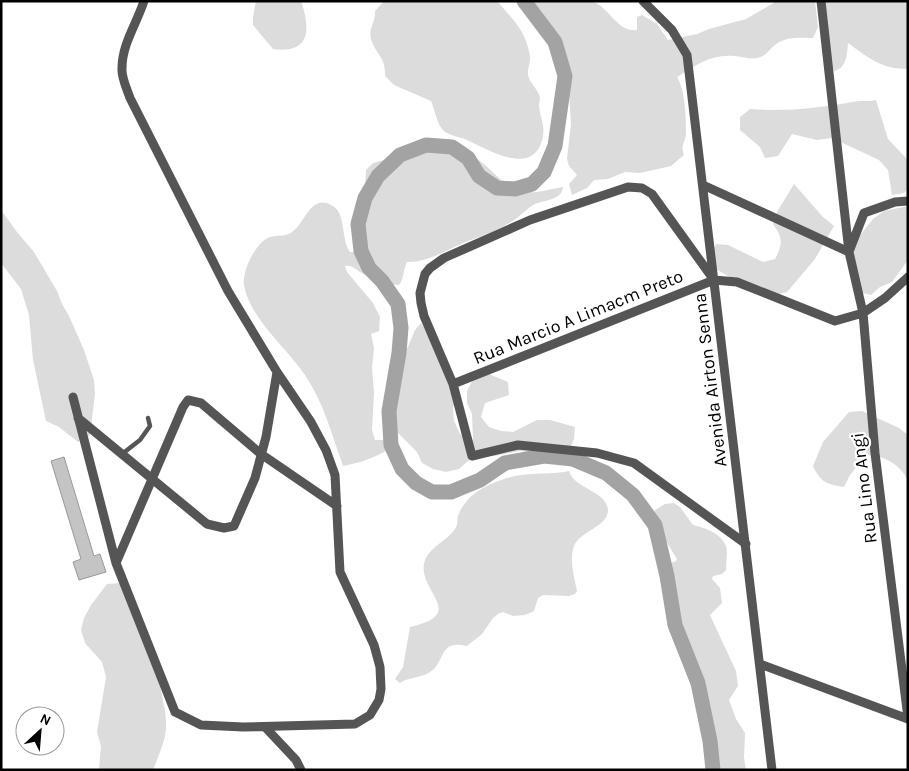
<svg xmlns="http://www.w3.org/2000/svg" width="909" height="771" font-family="Karla,sans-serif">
<rect width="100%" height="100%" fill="#fff"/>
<path fill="#dcdcdc" d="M256,1H301C311,30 310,54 273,49L253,25V17Z
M384,1H497C514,21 525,29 530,56C531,62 527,69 528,75C529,82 537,88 539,95C541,98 539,102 539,106C540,117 545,125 543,136C535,179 489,150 467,140C461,137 451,136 445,132C437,126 435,110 431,101L394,85L385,76C386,57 376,55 371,39C368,29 376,21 375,11Z
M532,1C545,1 587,0 596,3C610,10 619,33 637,30V17L642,15L657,24L668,40L697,34L709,29L746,19L777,1H815L818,27L813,38C800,38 786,36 775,45C767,51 768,55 757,58C750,60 741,56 734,56C711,54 696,65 677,77C685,89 686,116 686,132C686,143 680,143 684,155L671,166L640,173L625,172L608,179L594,180L587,188L572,195L569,184L577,175L569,166L567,159L571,124L568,75L561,50L541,11Z
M823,1H905L908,6V69C881,69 869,58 848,43C847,54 847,68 834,71L831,62Z
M876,100L888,139L908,160V189L904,193L892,195L888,170L879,160L832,138L817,140L792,134L778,156L765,158L760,147L740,130V117L750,109C784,112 819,108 852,102C860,100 868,102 876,100Z
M412,152C429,152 457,150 473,157C490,165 503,187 520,191C533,195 550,189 563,187C562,200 545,200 535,204C527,208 519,217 511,222C495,232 478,237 461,244C443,252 427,262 407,262C403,270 404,279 399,285C386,284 372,278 360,272C355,269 352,265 345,266L347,272L373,303L380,317L379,331L371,334L374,348L372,368L374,393L372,430L375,440H385L389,446V449C375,458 359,463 343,466C332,435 324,403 305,375C286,347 250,319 244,285C242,270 256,242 270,237C277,235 286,237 292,232C305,224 310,194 331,205C347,212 340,238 350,252H357L362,241L366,170L373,163Z
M794,184L822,216L834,226L815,259L787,292L775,295L738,282L716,269L710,257L716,244L728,245L763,262L775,259C783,244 783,238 773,224L777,212Z
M908,206V260L892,282L880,287L871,295L858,292L852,253L857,239L873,219L884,211Z
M1,210L17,232L34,252L57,291L62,304L69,316L84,350L94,380L95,394L90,435L78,442L59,427L46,421L33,360L29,315L21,289L1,263Z
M421,323L432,339L456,396L453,408L454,421L460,434L473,440L472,414L467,403V391L473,379L484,372L508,382L509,395L485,403L481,417L489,427L501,431L513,432L537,420H550L575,427L574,439L569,451L557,456L544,453L520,451L494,456L480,455L468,461L459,469L446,472L433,469L422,463L417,452L398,433L393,420L405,354L415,330Z
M862,411L899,428L908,435V480C899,464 884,455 866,455L850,475L844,487C827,484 821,483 813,466L823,442L849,412Z
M569,471C574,489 608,491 608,511C607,527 580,531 574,546C569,560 574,576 577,591L575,594L569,596L543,595L538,598L534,611L525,615L513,616L503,612L498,614L493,618L482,634L467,646C438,639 446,662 430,672C421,678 409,677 400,683L395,679L403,667L410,627C468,614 419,592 424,564C427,547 450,540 456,527C458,524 457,519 458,516C460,509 468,498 474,494C490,482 511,475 531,474C544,473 556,474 569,471Z
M674,503L680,507L693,525C705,528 721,533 726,546C728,552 726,563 726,570L722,574L713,576L712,579L720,588L722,603L710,615L736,671L738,686L729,700L736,719L745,733L744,757L746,770H709L706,759L704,716L696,686L679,654L676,641L673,610L668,586L671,563L676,561L677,559C670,547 653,523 655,510L665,504Z
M121,583L159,674C160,693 167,710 166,729C165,742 158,757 153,770H99L101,746L97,732L106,677L102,662L85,643L81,630L84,618L91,605L107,584Z"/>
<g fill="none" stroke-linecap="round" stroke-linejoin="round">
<path stroke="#a3a3a3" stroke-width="15" d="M524,1L555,42L565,76L555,146L544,172L532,184L515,189L497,188L479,176L468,158L452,147L426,145L400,155L378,176L365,198L358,224L361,251L369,268L382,281L398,304L401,328L399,353L389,411L391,445L402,469L416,483L432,492H451L480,480L505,463L544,456L573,459L606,473L633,495L655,525L667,576L675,625L698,683L710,741L713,770"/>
</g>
<path fill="#c4c4c4" stroke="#999" d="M64,457L94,556L100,554L106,572L79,580L73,562L81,559L51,461Z"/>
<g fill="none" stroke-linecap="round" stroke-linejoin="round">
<path stroke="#555" stroke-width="4.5" d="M122,454L140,440L150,426L148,418"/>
<path stroke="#555" stroke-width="9" d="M643,1L672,30L687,55L772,770
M821,1L849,252L863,313L875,453L908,718
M703,185L849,252
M850,249L864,213L895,202L908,201
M714,280L652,194L642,188L628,187L530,220L444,258L430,268L425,274L420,293L421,303L424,316L453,384L472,456L518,445L597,453L634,463L746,544
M453,384L714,280L737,282L835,321L863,313L885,298L908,277
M73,397L116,563L175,712L201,725L243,727L355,724L370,715L379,700L381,689L380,667L374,645L340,572L335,475L326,450L311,422L277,372L228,291L130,98C127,89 121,77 122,68C122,44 137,23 144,1
M78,418L207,524L224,528L234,526L255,478L266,437L277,372
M116,563L183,407L188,400L201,403L261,454L337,506
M760,664L908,719
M265,727L296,760L301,770"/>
</g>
<g text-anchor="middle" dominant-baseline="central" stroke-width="4.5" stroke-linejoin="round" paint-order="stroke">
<g font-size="18" fill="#000" stroke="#fff">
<text transform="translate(578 317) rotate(-22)">Rua Marcio A Limacm Preto</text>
<text transform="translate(710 380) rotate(-97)">Avenida Airton Senna</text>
<text transform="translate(864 488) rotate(-97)">Rua Lino Angi</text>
</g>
</g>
<rect width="909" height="771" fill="none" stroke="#000000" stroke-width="5"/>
<g transform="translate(40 731) rotate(26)"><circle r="24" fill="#ffffff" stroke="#999999"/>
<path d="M0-4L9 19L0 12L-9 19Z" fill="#000000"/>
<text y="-8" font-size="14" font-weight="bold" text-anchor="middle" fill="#000000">N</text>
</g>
</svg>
